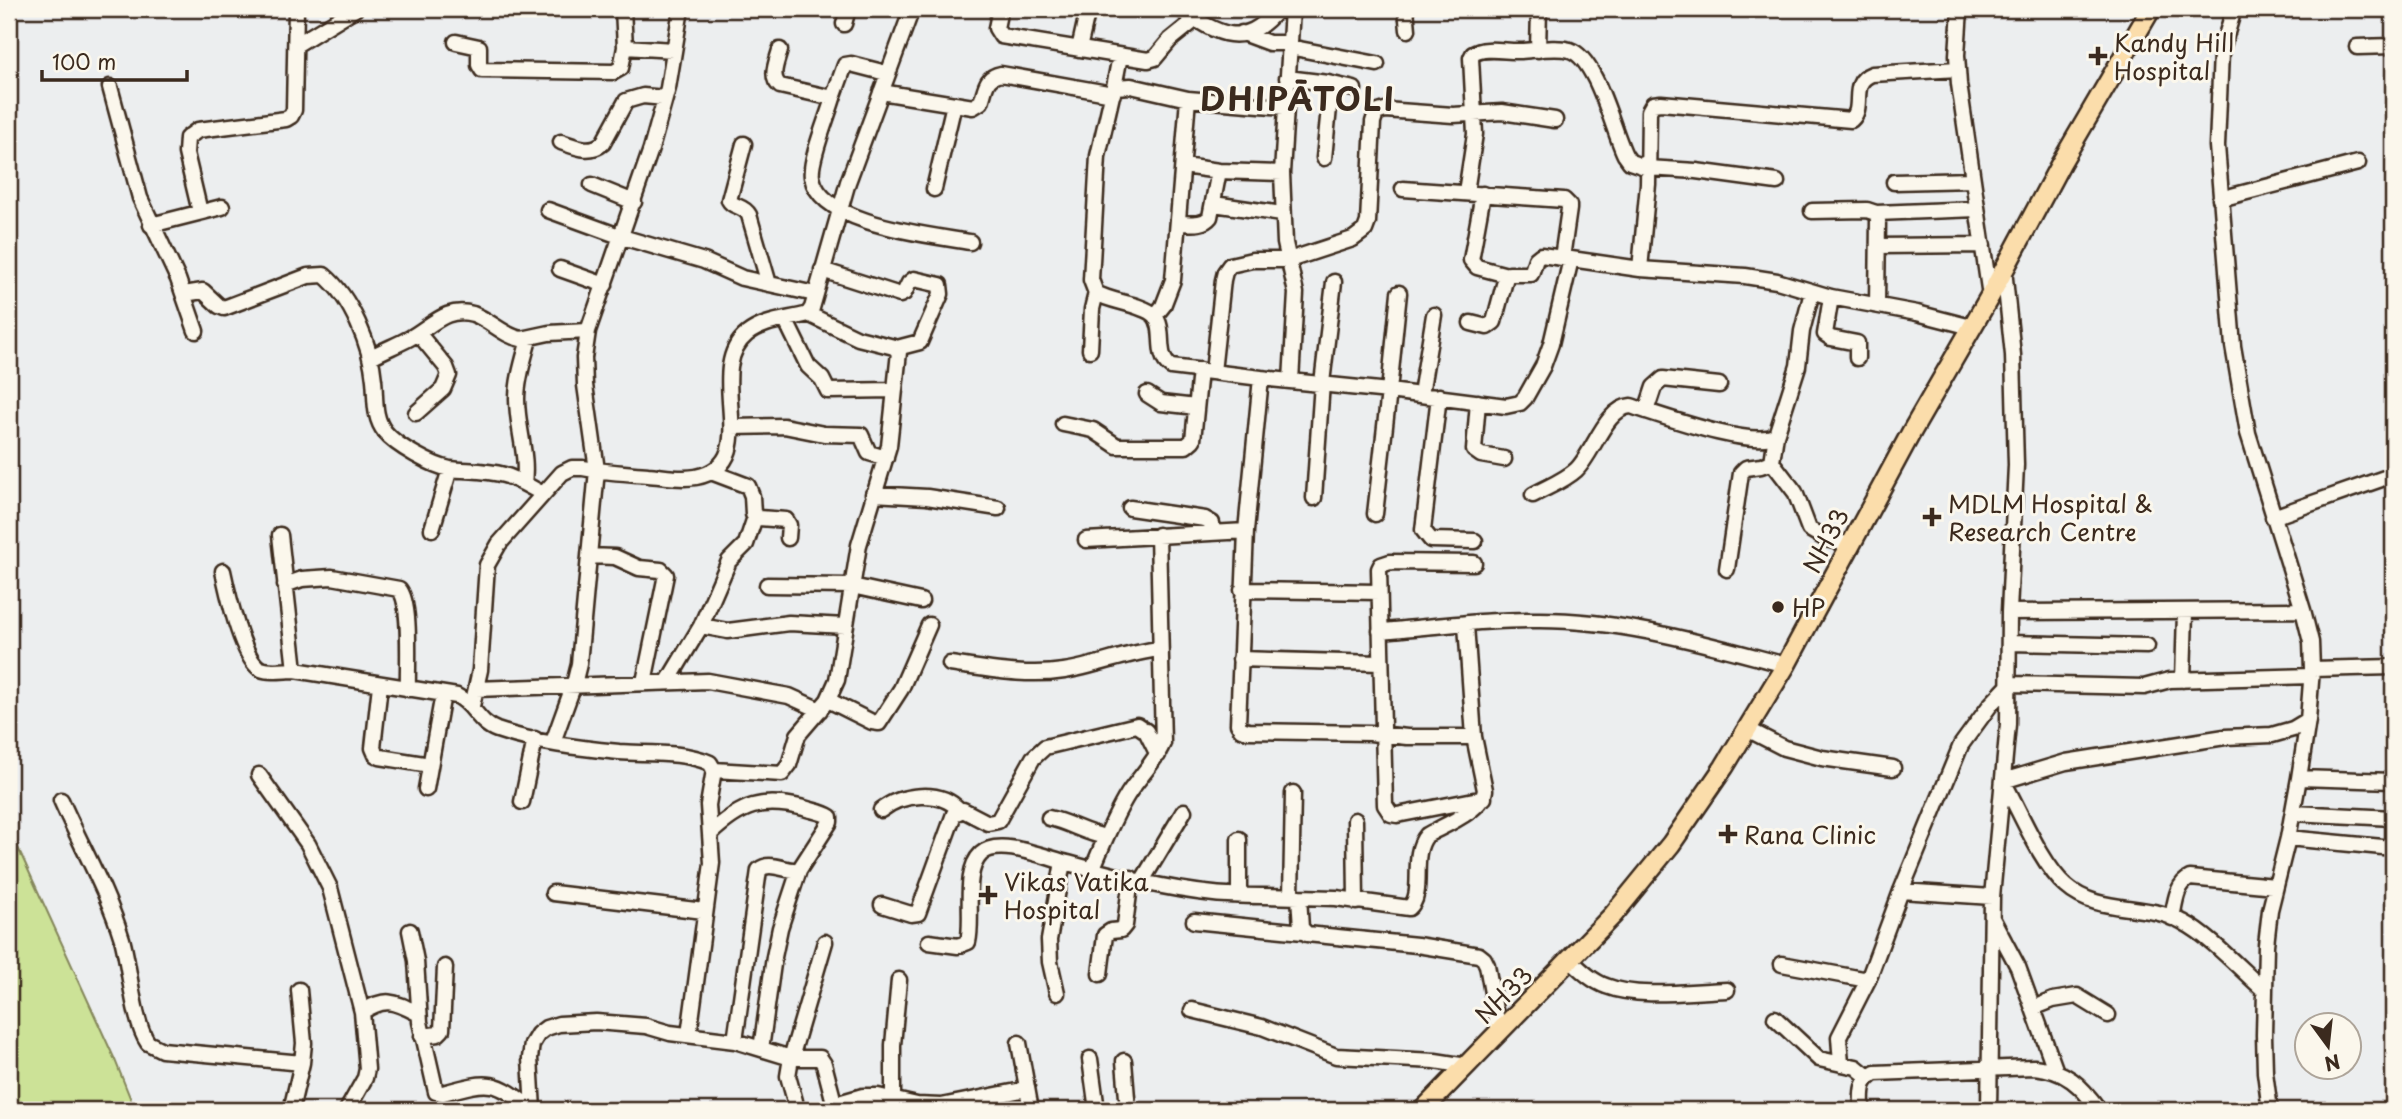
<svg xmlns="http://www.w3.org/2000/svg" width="2402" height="1119" font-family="'Playpen Sans',sans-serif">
<rect width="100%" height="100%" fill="#eceeef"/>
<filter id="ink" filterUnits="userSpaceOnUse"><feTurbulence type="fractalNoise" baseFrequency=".0143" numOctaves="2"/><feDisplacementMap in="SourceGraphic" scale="14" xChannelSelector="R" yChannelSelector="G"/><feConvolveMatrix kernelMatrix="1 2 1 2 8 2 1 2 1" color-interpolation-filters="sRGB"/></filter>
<g filter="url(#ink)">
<path fill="#cce297" stroke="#84865a" stroke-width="2" d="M9,828L115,1060L135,1110H9Z"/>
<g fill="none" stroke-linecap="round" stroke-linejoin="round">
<defs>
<path id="minor" d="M623,9L625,47
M1000,9L996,28L1001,36L1148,60L1155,58L1170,40L1196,19
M1180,9C1218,34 1243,51 1278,9
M1406,9L1408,30
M1960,9L1957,55L1959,84L1990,296
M2234,9L2221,53L2217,146L2233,346L2248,433L2303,610L2311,642L2312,669L2308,720L2299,778L2288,838L2270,910L2266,945L2264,1035L2265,1072L2270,1110
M844,24L848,9
M1242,33L1269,43H1290
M456,42L479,47V65L482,70L614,72L621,68L625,47L674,50
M296,45L355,9
M1289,47L1377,64
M2357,47L2393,46
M1079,49L1088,9
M780,50C777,62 769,77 780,86L833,98L845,65L851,64L886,73
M1538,50L1539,9
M1287,78L1328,83L1354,89
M110,87L140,198L178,279L196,331
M1114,87L1120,56
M881,92L973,107L981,102C986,88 985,77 1001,74L1113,94
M833,98C828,116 809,161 812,177C820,225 931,235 970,242
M561,142C576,147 590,154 603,143L626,101L643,96L665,98
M744,144L729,200C733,208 744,205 749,215L769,284
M1324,158L1329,108L1328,83
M1183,166L1219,171L1282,173
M1894,182L1973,180
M592,185L634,202
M934,189L954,104
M1403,189L1564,200L1569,205V209L1562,258
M1466,192L1475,134L1471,58L1473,54C1485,46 1507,52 1521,51C1536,50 1556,46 1570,50C1597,59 1613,131 1625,155L1630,162L1648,168L1696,171L1777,182
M1483,194L1471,260L1477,267L1507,275
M2220,199L2358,163
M1214,204L1282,214
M548,210L622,237L704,261L742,278L815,294
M1812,211L1867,210L1876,213L1878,219L1877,305
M200,212L186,153L187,138L198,130L286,119L291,116L294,110L296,9
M1876,213L1977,209
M1179,223C1190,223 1203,226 1210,217L1219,171
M151,225L222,207
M1878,246L1983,245
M560,269L605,285
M1640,269L1648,184L1649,111L1653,104L1661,103L1851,120C1866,107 1848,83 1872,74L1958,69
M822,270L900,295L904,293L909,283L914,279L940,285L941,294L920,342L897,348
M1399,293L1389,391L1261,378L1246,531L1238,724L1241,729L1248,731L1370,733L1407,737H1474
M184,294L203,291L219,306L224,308L308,276L324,275C351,297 371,346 374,380C376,398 373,417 385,432C396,446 433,466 450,469C468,471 486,470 504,475C518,479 530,487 543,494
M1831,297L1825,334L1831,338L1857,343V358
M1155,316L1163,306L1173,280L1188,99
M785,319L808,366L822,379L828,391L895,390
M1471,323L1487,327L1494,322L1506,277L1509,274H1531L1536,259L1541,255L1570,259
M1090,350L1092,309L1096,293
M371,357C384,350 397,345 410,338C432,326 446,306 473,314C490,320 504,336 521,339L549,333L588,331
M1213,372L1223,280L1225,272L1230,265L1252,260H1289L1353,239L1365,230L1368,222L1373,122L1376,113L1385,110L1453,115L1502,112L1555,120
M1261,378L1171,367C1154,355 1167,329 1154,315C1142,304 1111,302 1096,293L1091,280L1098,156L1114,87L1131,86L1188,99L1284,107
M1291,381L1296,293L1285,243L1282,173L1292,9
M1147,394L1161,403L1196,407
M1421,394L1434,315
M1439,396L1423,530L1431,540L1475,541
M1478,402L1474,450L1481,455L1504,459
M1646,411L1654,387L1663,379L1719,385
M416,413L443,389L449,375L446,367L418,333
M1063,424L1093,430L1117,446H1186L1193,440L1200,370
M732,427L784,426L824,434L861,435L869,453L886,458
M1772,462L1795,492L1809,529L1826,539L1851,545
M711,472L748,486L752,496L753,514L759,518L786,520L789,525L788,538
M524,483C528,454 517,428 517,399C517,379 524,358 529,339
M873,494L927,497L998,508
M1533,495C1547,487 1564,481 1576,470C1594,453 1605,408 1631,406C1660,415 1752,449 1776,435L1798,366L1802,331L1812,292
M1314,498L1322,383L1334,282
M1130,508L1205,519L1212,523L1213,532
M1375,514L1389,391L1506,406L1520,403L1525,398L1543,366L1551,344L1571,259L1640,269L1745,276L1777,281L1831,297L1917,313L1971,327
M2273,517L2393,475
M432,529L450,469
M280,535L295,670L457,696C474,704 478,723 497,730C535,743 579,748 619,752C648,754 683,751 710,763L714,770L708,805L712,863L689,1035
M1086,540L1246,531
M589,556L615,557L639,568L661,570L666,575L644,682
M1474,563L1390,562L1381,565L1379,569L1385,805L1391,814L1397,815L1484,798
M1727,569L1741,473L1746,468L1761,466L1772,462L1776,435
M223,571C227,590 243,662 261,669C270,673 285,670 295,670
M285,585L302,579L332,577L399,589C412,603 407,668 408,689
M767,585L852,586L921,601
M1242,590L1379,592
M2009,612L2303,610
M701,626L728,631L789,623L845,626
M1380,631C1433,627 1487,619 1540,620C1624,620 1705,644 1786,665
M2010,643L2147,646
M1240,659L1380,663
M950,664C988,669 1026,677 1064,671C1097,666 1126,653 1159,649
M2312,669L2393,667
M2183,680L2185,612
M668,681L701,626L729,561L746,544L755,517
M380,685L373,748L376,755L380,757L430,765
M476,689L708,681L789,696L820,710
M828,700L872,722L879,723L901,689L929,625
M472,706L480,670L487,565L499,544L562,473L572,468H583C604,472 626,473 648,475C663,476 680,480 696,477C767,463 701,371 747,334C765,320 788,320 808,314L812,308L848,182L912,9
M1747,729L1784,748L1822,758L1893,768
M553,742L574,684L579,664L597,470L585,385L584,358L588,331L651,149L668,88L681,9
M714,770L782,774L789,765L798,735L828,700L837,680L859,545L889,446L899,352L894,347L858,338L808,314
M259,775L308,844L330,888L362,1012L367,1069L365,1078L347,1110
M2299,778L2393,781
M426,789L443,694
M61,800C81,846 107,890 122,939C130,967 133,1022 148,1043L162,1050L302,1063
M522,802L535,739
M881,810C901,794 941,789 959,810
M2293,813L2393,818
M1049,818C1069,822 1084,833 1106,837
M1355,820L1356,902
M710,834C741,805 762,797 804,808C813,811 823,812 830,817V822L799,870C785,872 770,860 759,870L735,1041
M2288,838L2393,848
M1092,870C1103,844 1113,818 1128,794C1140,776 1155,762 1163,743L1158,535
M1142,881L1184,811
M1901,891L1992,897
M553,893L704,911
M1239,895V839
M1291,896L1293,793
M1299,897L1336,898L1409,908C1426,894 1409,855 1427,835C1445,825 1483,810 1485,790L1474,737L1466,625
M882,905L911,914L918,913L954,814L963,810L988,823L998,821L1033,758L1045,747L1137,725L1146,731L1158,755
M1992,918L2018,967L2055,1069
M2172,918C2175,904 2176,884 2190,878L2275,886
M1194,921L1303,932
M410,931L416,961L420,1022L436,1092L443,1093C491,1080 494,1079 533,1110
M929,942L958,946L968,942C974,918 962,872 981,854C998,837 1047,858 1068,863C1115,876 1165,889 1214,894C1242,897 1271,895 1299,897L1301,928L1307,934L1417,945L1479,955L1484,959L1487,965L1499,1032
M1570,960C1581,970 1592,981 1606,986C1639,999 1691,991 1727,990
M1782,964L1868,980
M1100,974L1105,935L1111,931L1121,930L1125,925L1131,878
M2265,991C2241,970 2210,936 2183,922C2147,902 2098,915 2066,886C2041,864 2020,811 2003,781L2066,762L2225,737L2272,735L2293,729L2308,720
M1057,993L1050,962L1049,940L1063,862
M2033,1008L2053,1000L2077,996L2108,1015
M1192,1010L1262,1027L1336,1056L1435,1061L1467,1066
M362,1012C386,996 395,1002 419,1014
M1775,1018L1819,1059L1856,1067L1867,1076
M422,1036L438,1034L442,1030L445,967
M1019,1043L1031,1110
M761,1049L774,957L780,928L799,870
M1090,1059L1097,1110
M1124,1061L1128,1110
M1841,1064L1839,1037L1868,980L1901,891L1961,745L1991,704L2010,684L2144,687L2170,680L2311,676
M893,1099V1045L899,980
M835,1104L863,1096H878L917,1105L941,1106L1027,1089
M291,1110L302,1063L304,1043L299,990
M533,1110L530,1058L532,1044L538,1034L546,1028L559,1024L596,1022L646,1026L670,1033L735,1041L791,1058H820L824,1064L836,1110
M795,1110V1101L788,1076L791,1058L825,942
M1862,1110C1862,1095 1859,1081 1875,1073L2034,1067C2066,1070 2081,1085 2099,1110
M1989,1110L1992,897L2008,724L2009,612L2016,465L2013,355L2004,269"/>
<path id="major" d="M1423,1110L1613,915L1671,844L1724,767L1786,665L1912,431L1990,296L2061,163L2151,9"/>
</defs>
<use href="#minor" stroke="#3b2a1e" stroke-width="19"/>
<use href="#major" stroke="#3b2a1e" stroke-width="23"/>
<use href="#minor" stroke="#fbf7ec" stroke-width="14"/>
<use href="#major" stroke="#fbddab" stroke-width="18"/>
</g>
</g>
<g fill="#3b2a1e" stroke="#fbf7ec" stroke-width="2.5">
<path d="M2094.5 45.5h7v7h7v7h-7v7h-7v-7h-7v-7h7z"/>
<path d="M1928.5 506.5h7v7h7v7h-7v7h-7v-7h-7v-7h7z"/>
<circle cx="1778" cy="607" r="7"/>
<path d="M1724.5 823.5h7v7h7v7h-7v7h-7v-7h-7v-7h7z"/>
<path d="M984.5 884.5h7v7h7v7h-7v7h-7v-7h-7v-7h7z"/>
</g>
<g text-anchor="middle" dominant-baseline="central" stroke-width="6" stroke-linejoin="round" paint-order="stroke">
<g font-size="24" fill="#3b2a1e" stroke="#fbf7ec" text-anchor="start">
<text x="2114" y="42">Kandy Hill<tspan x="2114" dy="28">Hospital</tspan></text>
<text x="1948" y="503">MDLM Hospital &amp;<tspan x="1948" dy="28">Research Centre</tspan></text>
<text x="1792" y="607">HP</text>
<text x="1744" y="834">Rana Clinic</text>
<text x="1004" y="881">Vikas Vatika<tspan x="1004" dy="28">Hospital</tspan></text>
</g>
<g font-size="24" fill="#3b2a1e" stroke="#fbf7ec">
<text transform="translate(1825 540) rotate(-62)">NH33</text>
<text transform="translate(1503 994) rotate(-45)">NH33</text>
</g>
<g font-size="32" font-weight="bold" letter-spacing="2" fill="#3b2a1e" stroke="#fbf7ec">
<text x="1298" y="98">DHIPĀTOLI</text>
</g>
</g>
<rect width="2402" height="1119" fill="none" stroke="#fbf7ec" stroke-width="35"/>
<rect x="18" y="18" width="2367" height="1084" fill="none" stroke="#3b2a1e" stroke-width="2.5" filter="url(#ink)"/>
<g transform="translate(2328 1046) rotate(165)"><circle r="33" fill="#fbf7ec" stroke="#aea59a" stroke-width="2"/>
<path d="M0-5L12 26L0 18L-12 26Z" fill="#3b2a1e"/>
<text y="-10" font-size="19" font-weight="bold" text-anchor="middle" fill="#3b2a1e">N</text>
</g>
<path d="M42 70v10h145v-10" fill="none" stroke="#3b2a1e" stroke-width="3.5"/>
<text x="52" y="70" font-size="21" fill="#3b2a1e" stroke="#fbf7ec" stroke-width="5" paint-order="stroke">100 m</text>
</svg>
